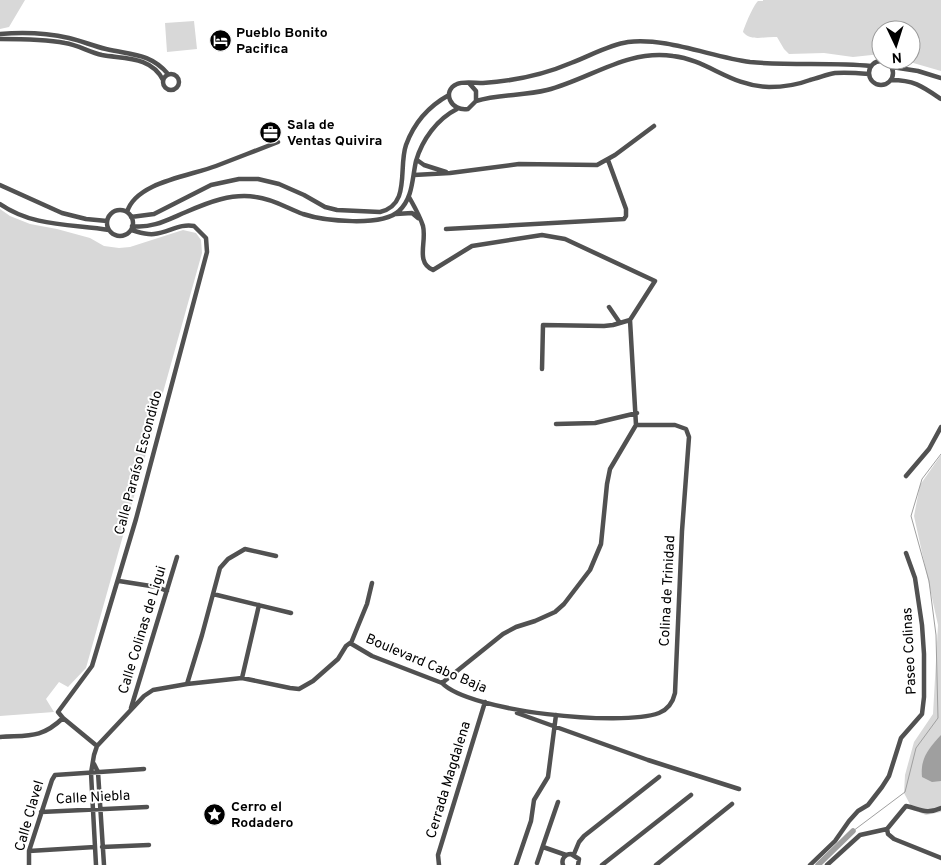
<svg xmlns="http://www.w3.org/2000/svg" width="941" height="865" font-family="Overpass,sans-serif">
<rect width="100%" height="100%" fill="#fff"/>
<path fill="#d8d8d8" d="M0,0H25L9,27L0,29Z
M763,0H941V71L903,60H911V30H881V54L853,57L824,53L789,54L784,49L777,37C765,36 751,42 743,32C745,25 753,6 758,1H763Z
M194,21L197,49L167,52L165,23Z
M0,209L10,216L30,224L57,229L90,238L104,246L119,248L130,247L183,230L196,233L201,240L202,253L86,668L68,687L59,682L46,699L54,712L0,716Z
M941,455V812L926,815L913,810L904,793L905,775L914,742L933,714L938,625L914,516L920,485Z"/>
<path fill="#9f9f9f" d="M941,735V781L932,782L922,777C920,758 929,748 941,735Z"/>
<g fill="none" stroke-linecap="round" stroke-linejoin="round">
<path stroke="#9f9f9f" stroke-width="1" d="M853,831L905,792L916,748L938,718L936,635L929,581L911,516L922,479L941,454"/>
<path stroke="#9f9f9f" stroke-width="5.5" d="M818,865L853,831"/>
<path stroke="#515151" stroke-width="4.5" d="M0,34C22,32 47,33 69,38C82,41 93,46 106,49C131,55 150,53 168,74
M0,39C21,39 44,39 65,43C78,45 89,52 102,55C124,59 151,56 163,80
M869 73a12 12 0 1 1 24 0a12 12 0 1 1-24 0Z
M892,67L918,71L941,78
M163 82a8 8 0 1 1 16 0a8 8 0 1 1-16 0Z
M891,80C914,80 922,86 941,99
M469,83L476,91V101L468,109C451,112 441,91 457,84C463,81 475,83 483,83C513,81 543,75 571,63C590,56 608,45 628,42C665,37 712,57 750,62C791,66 831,62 871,66
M476,101C499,94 523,96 547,90C590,79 627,49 673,56C708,60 730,86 769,87C783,87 797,85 810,80C819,78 827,74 835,73C847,72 858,73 869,74
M417,160L424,165L446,172
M414,175L450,173L519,164L597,165L615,155L654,126
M0,185L62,213L86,219L107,221
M409,197C414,206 420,216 423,226C427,242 415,262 433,270L472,246L542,235L565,239L655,281L630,320L636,425L610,469L607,484L601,544L590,570L564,604L555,612L535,621L516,627L503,634L442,683
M0,204C33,227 72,224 109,230
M107 223a13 13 0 1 1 26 0a13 13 0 1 1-26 0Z
M127,212C136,182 190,176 216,166C237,158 257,150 278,142
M396,214L412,213L418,218
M131,217L154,214L211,185L239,179H258L279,184L304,195L325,207L337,210L380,212C411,205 398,168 406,145C414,123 429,106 449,95
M132,226C152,229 169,219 186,212C209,202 232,193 256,197C273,199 287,208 303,214C324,221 382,227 399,211C413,198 412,179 416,161C422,140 437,119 457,109
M446,229L624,219L626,216V209L608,160
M609,307L620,323
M542,369L543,325L604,326L613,325L630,320
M556,424L595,423L637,413
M906,476L929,449L941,427
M119,581L157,587L167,591
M213,594L291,613
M351,643L367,604L372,583
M242,678L259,605
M187,684L202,635L220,568L228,559L245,549L276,556
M131,708L177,557
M517,713L648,760L739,789
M0,737C28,735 41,739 63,718
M97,746L63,718L58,712L92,666L136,519L207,252L206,238L194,226C180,223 168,233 154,234C146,235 139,232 131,230
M94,764L98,772L104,865
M941,808C926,815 920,809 906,806L887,829L888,834L894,839L941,858
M41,812L147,807
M102,847L149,845
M543,847L566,855
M29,851L95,847
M574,854L579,842L584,836L659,777
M537,863L558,802
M29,865V851L52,780L55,775L144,769
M96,865L91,773L94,755L97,746L144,696L153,690L187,684L242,678L290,688L299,689L313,681L338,659L346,646L350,643L372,656L442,683C470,712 622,727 659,713C669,709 673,702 675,693L682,531L689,437L686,429L675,425H636
M439,865L438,855L485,702
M516,865L531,821L534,800L548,777L556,715
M563,865C561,859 565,854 571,854L579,859L578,865
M602,865L691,795
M656,865L732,804
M810,865L835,841L849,821L858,811L868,805L882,787L889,776L901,738L922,714L924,697V654L922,625L915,578L906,553
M827,865L860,835L887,829"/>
</g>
<defs>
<symbol id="hotel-disc" viewBox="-11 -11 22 22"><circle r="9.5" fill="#000" stroke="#fff"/><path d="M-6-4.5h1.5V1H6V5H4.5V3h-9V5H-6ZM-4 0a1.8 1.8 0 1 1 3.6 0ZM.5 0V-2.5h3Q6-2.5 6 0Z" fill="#fff"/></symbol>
<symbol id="office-disc" viewBox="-11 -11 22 22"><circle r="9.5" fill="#000" stroke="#fff"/><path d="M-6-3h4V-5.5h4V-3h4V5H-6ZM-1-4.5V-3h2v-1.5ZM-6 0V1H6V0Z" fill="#fff"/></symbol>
<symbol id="sight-disc" viewBox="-11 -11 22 22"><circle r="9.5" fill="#000" stroke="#fff"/><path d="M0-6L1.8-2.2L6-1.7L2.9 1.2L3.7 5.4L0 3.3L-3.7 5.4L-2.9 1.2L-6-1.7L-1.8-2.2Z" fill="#fff"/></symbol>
</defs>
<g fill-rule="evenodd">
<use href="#hotel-disc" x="208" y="28" width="25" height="25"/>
<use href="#office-disc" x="258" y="120" width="25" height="25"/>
<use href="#sight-disc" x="202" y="802" width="25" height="25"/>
</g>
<g text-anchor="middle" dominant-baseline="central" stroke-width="4" stroke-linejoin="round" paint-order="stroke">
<g font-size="14" font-weight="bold" fill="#000" stroke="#fff" text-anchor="start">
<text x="236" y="33">Pueblo Bonito<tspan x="236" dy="16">Pacifica</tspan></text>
<text x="287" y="125">Sala de<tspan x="287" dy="16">Ventas Quivira</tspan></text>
<text x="231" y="807">Cerro el<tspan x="231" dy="16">Rodadero</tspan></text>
</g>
<g font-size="14" fill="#000" stroke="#fff">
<text transform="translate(139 463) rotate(-75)">Calle Paraíso Escondido</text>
<text transform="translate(668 591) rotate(-87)">Colina de Trinidad</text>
<text transform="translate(143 630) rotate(-73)">Calle Colinas de Ligui</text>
<text transform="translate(910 651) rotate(-93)">Paseo Colinas</text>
<text transform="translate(426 664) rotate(23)">Boulevard Cabo Baja</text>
<text transform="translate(449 780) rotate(-73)">Cerrada Magdalena</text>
<text transform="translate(93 798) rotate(-3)">Calle Niebla</text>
<text transform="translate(30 816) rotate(-74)">Calle Clavel</text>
</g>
</g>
<g transform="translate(896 45) rotate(176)"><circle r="24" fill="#ffffff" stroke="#999999"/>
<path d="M0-4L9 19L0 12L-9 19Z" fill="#000000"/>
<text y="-8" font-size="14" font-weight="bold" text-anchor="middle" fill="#000000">N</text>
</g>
</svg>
